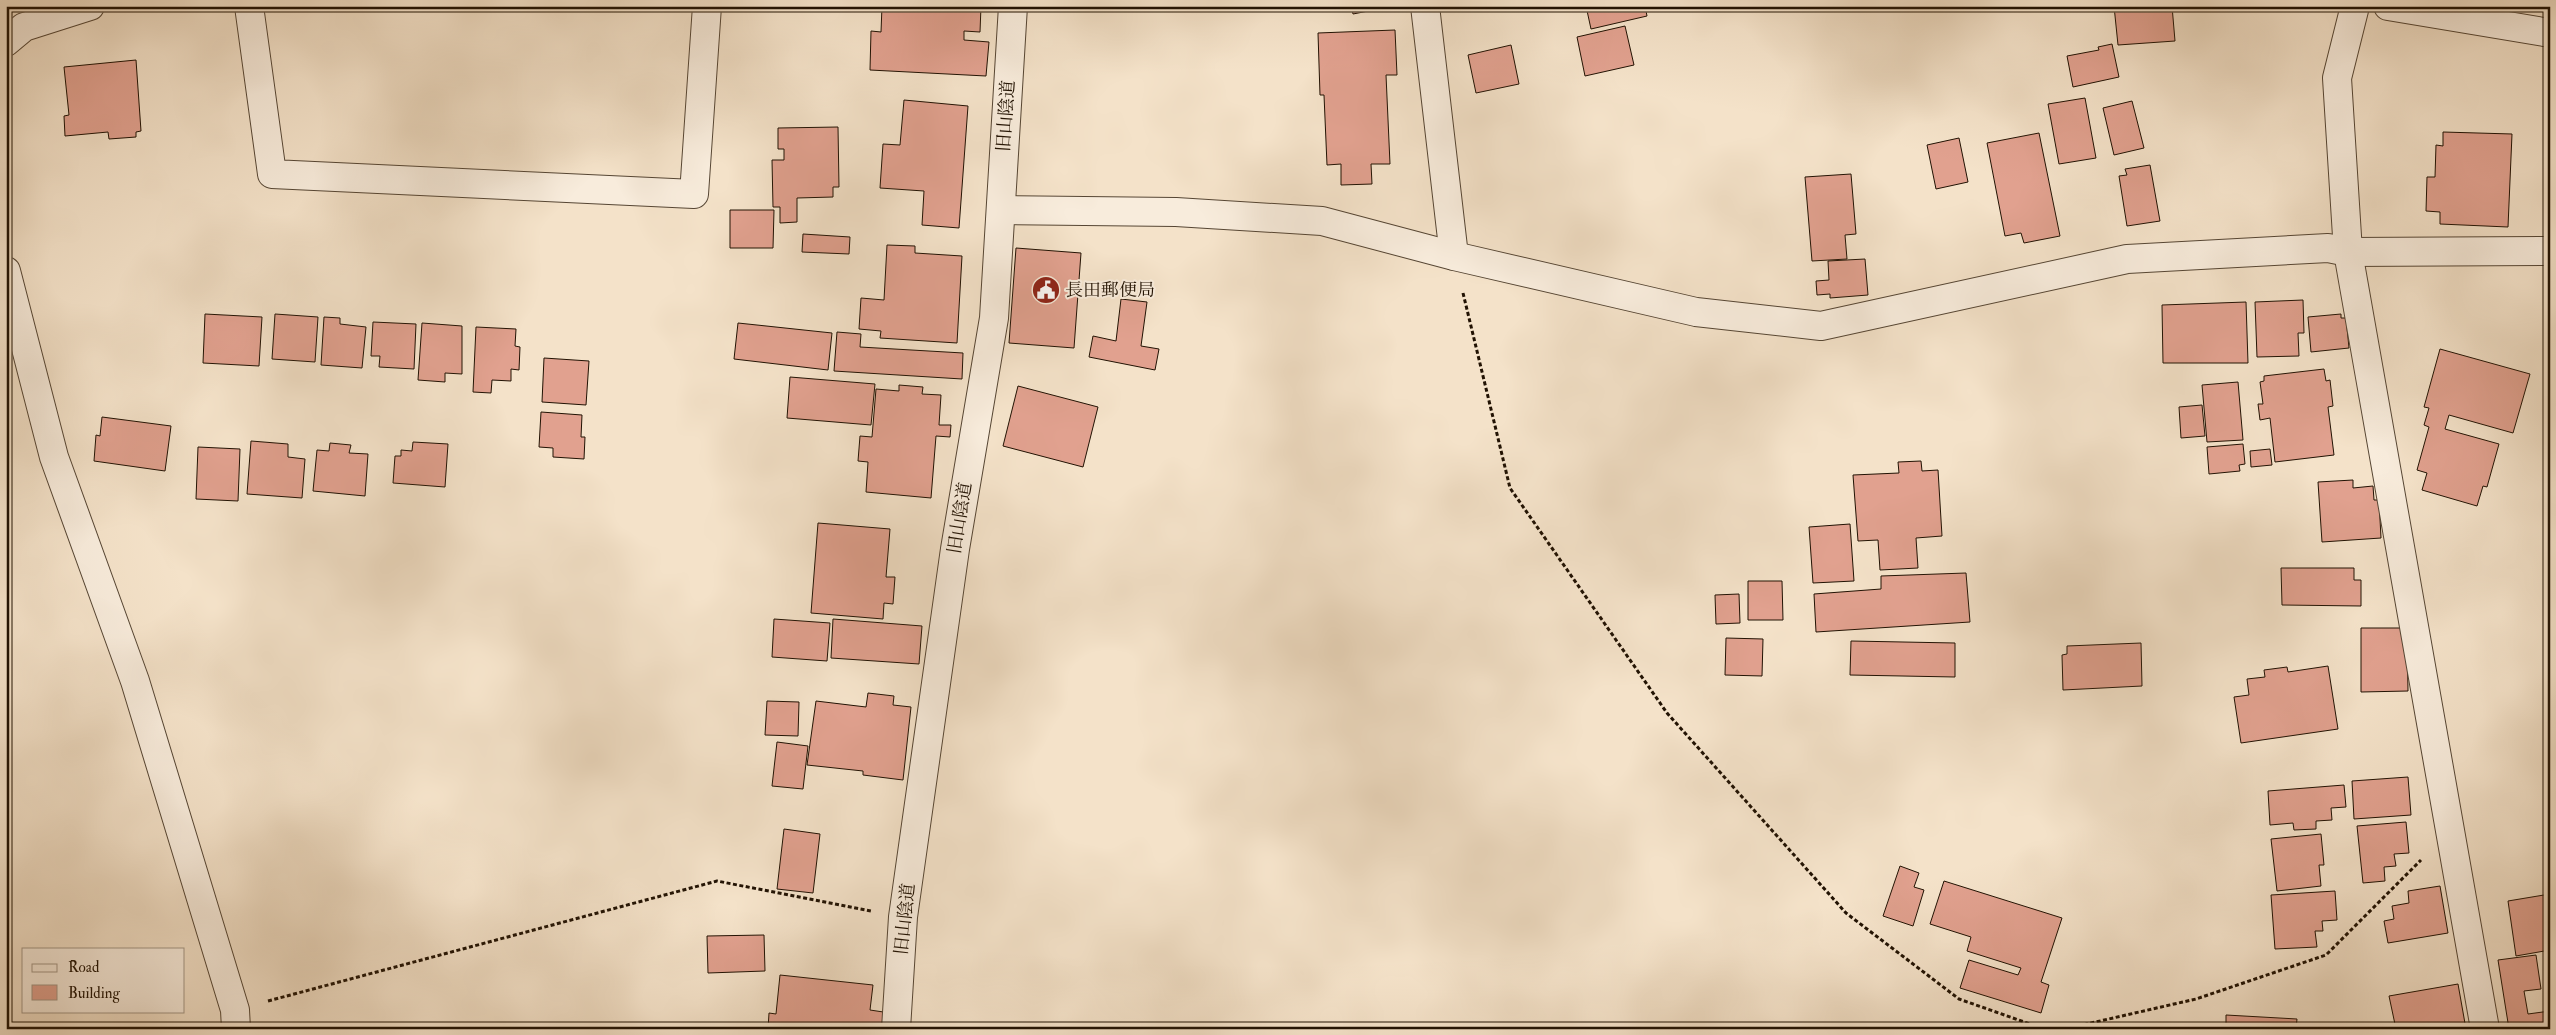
<svg xmlns="http://www.w3.org/2000/svg" width="2556" height="1035" font-family="'IM FELL Double Pica','Noto Serif JP',serif">
<rect width="100%" height="100%" fill="#f4e2c9"/>
<filter id="stains"><feTurbulence type="fractalNoise" baseFrequency=".004" numOctaves="4"/><feColorMatrix values="0 0 0 0 .2 0 0 0 0 .09 0 0 0 0 .02 0 0 0 .5 -.17"/></filter>
<radialGradient id="worn" r=".72"><stop offset=".6" stop-color="#630" stop-opacity="0"/><stop offset="1" stop-color="#630" stop-opacity=".3"/></radialGradient>
<path fill="#e1a18f" stroke="#211203" d="M882,6H981L980,32L964,31V40L989,42L986,76L870,70L871,31L881,32Z
M1351,6H1389V7L1353,14Z
M1586,6H1645L1647,16L1591,29Z
M2114,6H2172L2175,41L2118,45Z
M1625,26L1634,65L1585,76L1577,37Z
M1395,30L1397,75H1386L1390,164H1371L1372,184L1341,185V164L1327,165L1324,95H1320L1318,33Z
M2112,44L2119,77L2073,87L2067,56L2099,50L2098,47Z
M1511,45L1519,84L1476,93L1468,55Z
M136,60L141,131L136,132V137L109,139L108,132L65,136L64,116L69,115L64,67Z
M2085,98L2096,158L2059,164L2048,104Z
M904,100L968,106L959,228L922,225L924,191L880,188L883,144L900,145Z
M2132,101L2144,148L2114,155L2103,108Z
M838,127L839,187H833V197L797,198V222L780,223V207H773L772,160H784V149H778V128Z
M2443,132L2512,134L2508,227L2440,224V212L2426,211L2427,177H2435L2436,145L2443,146Z
M2039,133L2060,236L2024,243L2021,233L2005,236L1987,143Z
M1959,138L1968,182L1936,189L1927,145Z
M2150,165L2160,221L2127,226L2119,176L2127,175L2125,169Z
M1851,174L1856,234L1845,235L1847,259L1812,261L1805,177Z
M730,210H774L773,248H730Z
M803,234L850,237L849,254L802,252Z
M887,245L915,246V253L962,256L957,343L880,338L881,331L859,329L861,298L884,300Z
M1016,248L1081,253L1074,348L1009,343Z
M1865,259L1868,295L1830,298V294L1817,295L1816,281L1829,280L1828,261Z
M1121,299L1147,302L1141,346L1159,349L1155,370L1089,357L1093,336L1116,341Z
M2303,300L2304,333H2298L2299,356L2257,357L2255,302Z
M2246,302L2248,363H2163L2162,305Z
M205,314L262,317L259,366L203,363Z
M275,314L318,317L315,362L272,359Z
M2341,314V318H2346L2349,348L2311,352L2308,317Z
M324,317L340,318V324L366,327L362,368L321,365Z
M373,322L416,324L414,369L379,367L380,356H371Z
M422,323L462,326V374L445,373V382L418,380Z
M738,323L832,333L828,370L734,359Z
M476,327L516,329L515,346L520,347L519,370L511,369V381L492,380L491,393L473,392Z
M837,332L861,334L860,347L963,353L962,379L834,371Z
M2440,349L2530,374L2513,433L2449,415L2445,429L2499,444L2487,487L2483,486L2477,506L2422,490L2427,473L2417,470L2429,427L2424,425L2429,408L2424,407Z
M544,358L589,361L586,405L542,402Z
M2324,369L2326,381L2330,380L2333,406L2328,407L2334,455L2275,462L2270,418L2260,420L2258,404H2263L2260,382L2264,381V376Z
M790,377L875,384L871,425L787,418Z
M2238,382L2243,440L2207,442L2202,385Z
M899,385L923,387L922,394L941,395L939,425H951L950,437L936,436L931,498L866,492L868,462L858,461L860,436L872,437L876,389L899,391Z
M1018,386L1098,407L1083,467L1003,446Z
M2202,405L2205,436L2181,438L2179,407Z
M541,412L582,415L581,437H585L584,459L553,457V448L539,447Z
M102,417L171,426L165,471L94,461L96,435L100,436Z
M251,441L288,444V457L305,459L302,498L247,494Z
M413,442L448,444L445,487L393,483L395,456H401V450L412,451Z
M330,443L351,445L349,453L368,454L365,496L313,491L317,450L329,451Z
M2243,444L2245,464L2239,465L2240,471L2209,474L2207,447Z
M198,447L240,449L238,501L196,499Z
M2270,449L2272,465L2251,467L2250,451Z
M1921,461L1922,471L1938,470L1942,536L1916,538L1918,568L1880,570L1878,540L1858,541L1853,475L1899,473L1898,462Z
M2353,480V488L2373,486L2374,500H2379L2381,538L2322,542L2318,482Z
M818,523L890,529L886,577H895L893,604L884,603L883,619L811,613Z
M1850,524L1854,581L1813,583L1809,527Z
M2281,568H2354V580H2361V606L2282,605Z
M1966,573L1970,622L1816,632L1814,594L1881,589V576Z
M1748,581H1782L1783,620H1748Z
M1739,594L1740,623L1716,624L1715,595Z
M774,619L830,623L827,661L772,657Z
M833,619L922,626L919,664L831,658Z
M2361,628H2407L2408,691L2361,692Z
M1726,638L1763,639L1762,676L1725,675Z
M1851,641L1955,643V677L1850,675Z
M2141,643L2142,686L2063,690L2062,655L2067,654V646Z
M2328,666L2338,729L2241,743L2234,697L2249,695L2247,679L2265,677L2264,670L2287,667L2288,672Z
M868,693L894,696L893,705L911,707L903,780L863,775V771L807,765L816,701L866,707Z
M767,701L799,702L798,736L765,735Z
M777,742L808,746L803,789L772,786Z
M2408,777L2411,815L2354,819L2352,781Z
M2344,785L2346,807L2331,808L2332,820L2316,821V829L2294,830L2293,823L2270,825L2268,791Z
M2406,822L2409,853L2394,854L2396,866L2384,867L2385,881L2363,883L2357,826Z
M784,829L820,834L813,893L777,889Z
M2321,834L2324,865H2319L2321,886L2277,891L2271,839Z
M1900,866L1919,873L1914,887L1924,890L1913,926L1883,916Z
M1944,881L2062,918L2041,982L2049,985L2041,1013L1960,988L1969,960L2018,975L2021,968L1967,951L1971,937L1930,924Z
M2440,886L2448,933L2388,943L2384,921L2394,919L2392,906L2409,903L2408,891Z
M2335,891L2337,920L2322,921L2323,931H2315L2317,947L2275,949L2271,895Z
M2550,894V950L2516,956L2508,901Z
M764,935L765,971L708,973L707,936Z
M2536,955L2541,989L2524,991L2528,1014L2550,1011V1029H2509L2498,960Z
M780,975L873,985L870,1010L890,1013L888,1029H768L769,1013L776,1014Z
M2458,984L2466,1029H2396L2389,996Z
M2226,1015L2297,1019L2296,1029H2226Z"/>
<g fill="none" stroke-linecap="round" stroke-linejoin="round">
<defs>
<path id="minor" d="M249,6L272,174L694,194L707,6
M1425,6L1454,256
M2355,6L2337,78L2348,252L2485,1029
M2388,6L2550,33
M6,42L24,27L90,6
M6,271L54,457L135,681L235,1010L236,1029
M896,1029L903,917L955,549L994,318L1013,6"/>
<path id="tertiary" d="M1001,210L1176,212L1322,221L1454,256L1696,312L1821,326L2127,259L2328,248L2348,252L2550,251"/>
</defs>
<use href="#minor" stroke="#564634" stroke-width="30"/>
<use href="#tertiary" stroke="#564634" stroke-width="30"/>
<path stroke="#211203" stroke-width="3" stroke-dasharray="4 2.5" stroke-linecap="butt" d="M1463,293L1510,488L1667,713L1846,913L1959,999L2044,1029
M268,1001L717,881L871,911
M2065,1029L2196,999L2326,955L2421,860"/>
<use href="#minor" stroke="#f8ecdc" stroke-width="28"/>
<use href="#tertiary" stroke="#f8ecdc" stroke-width="28"/>
</g>
<defs>
<symbol id="civic-disc" viewBox="-11 -11 22 22"><circle r="9.5" fill="#8f2418" stroke="#f8ecdc"/><path d="M-.6-6.5H3V-4.5H.6V-3L4-1V1h2V6H-6V1h2V-1L-.6-3ZM-1.2 2.5V6h2.4V2.5Z" fill="#fff"/></symbol>
</defs>
<g fill-rule="evenodd">
<use href="#civic-disc" x="1030" y="274" width="32" height="32"/>
</g>
<g text-anchor="middle" dominant-baseline="central" stroke-width="4" stroke-linejoin="round" paint-order="stroke">
<g font-size="18" fill="#211203" stroke="#f8ecdc">
<text transform="translate(1006 116) rotate(-86)">旧山陰道</text>
<text transform="translate(960 518) rotate(-81)">旧山陰道</text>
<text transform="translate(905 919) rotate(-84)">旧山陰道</text>
</g>
<g font-size="18" fill="#211203" stroke="#f8ecdc" text-anchor="start">
<text x="1065" y="290">長田郵便局</text>
</g>
</g>
<rect width="2556" height="1035" fill="none" stroke="#f4e2c9" stroke-width="25"/>
<rect x="8" y="8" width="2541" height="1020" fill="none" stroke="#211203" stroke-width="2.5"/>
<rect x="12" y="12" width="2531" height="1010" fill="none" stroke="#211203"/>
<rect x="22" y="948" width="162" height="65" fill="#f8ecdc" stroke="#a29585"/>
<rect x="32" y="964" width="25" height="8" fill="#f8ecdc" stroke="#a29585"/>
<text x="68" y="972" font-size="15" fill="#211203">Road</text>
<rect x="32" y="985" width="25" height="15" fill="#e1a18f" stroke="#a29585"/>
<text x="68" y="998" font-size="15" fill="#211203">Building</text>
<rect width="100%" height="100%" filter="url(#stains)"/>
<rect width="100%" height="100%" fill="url(#worn)"/>
</svg>
